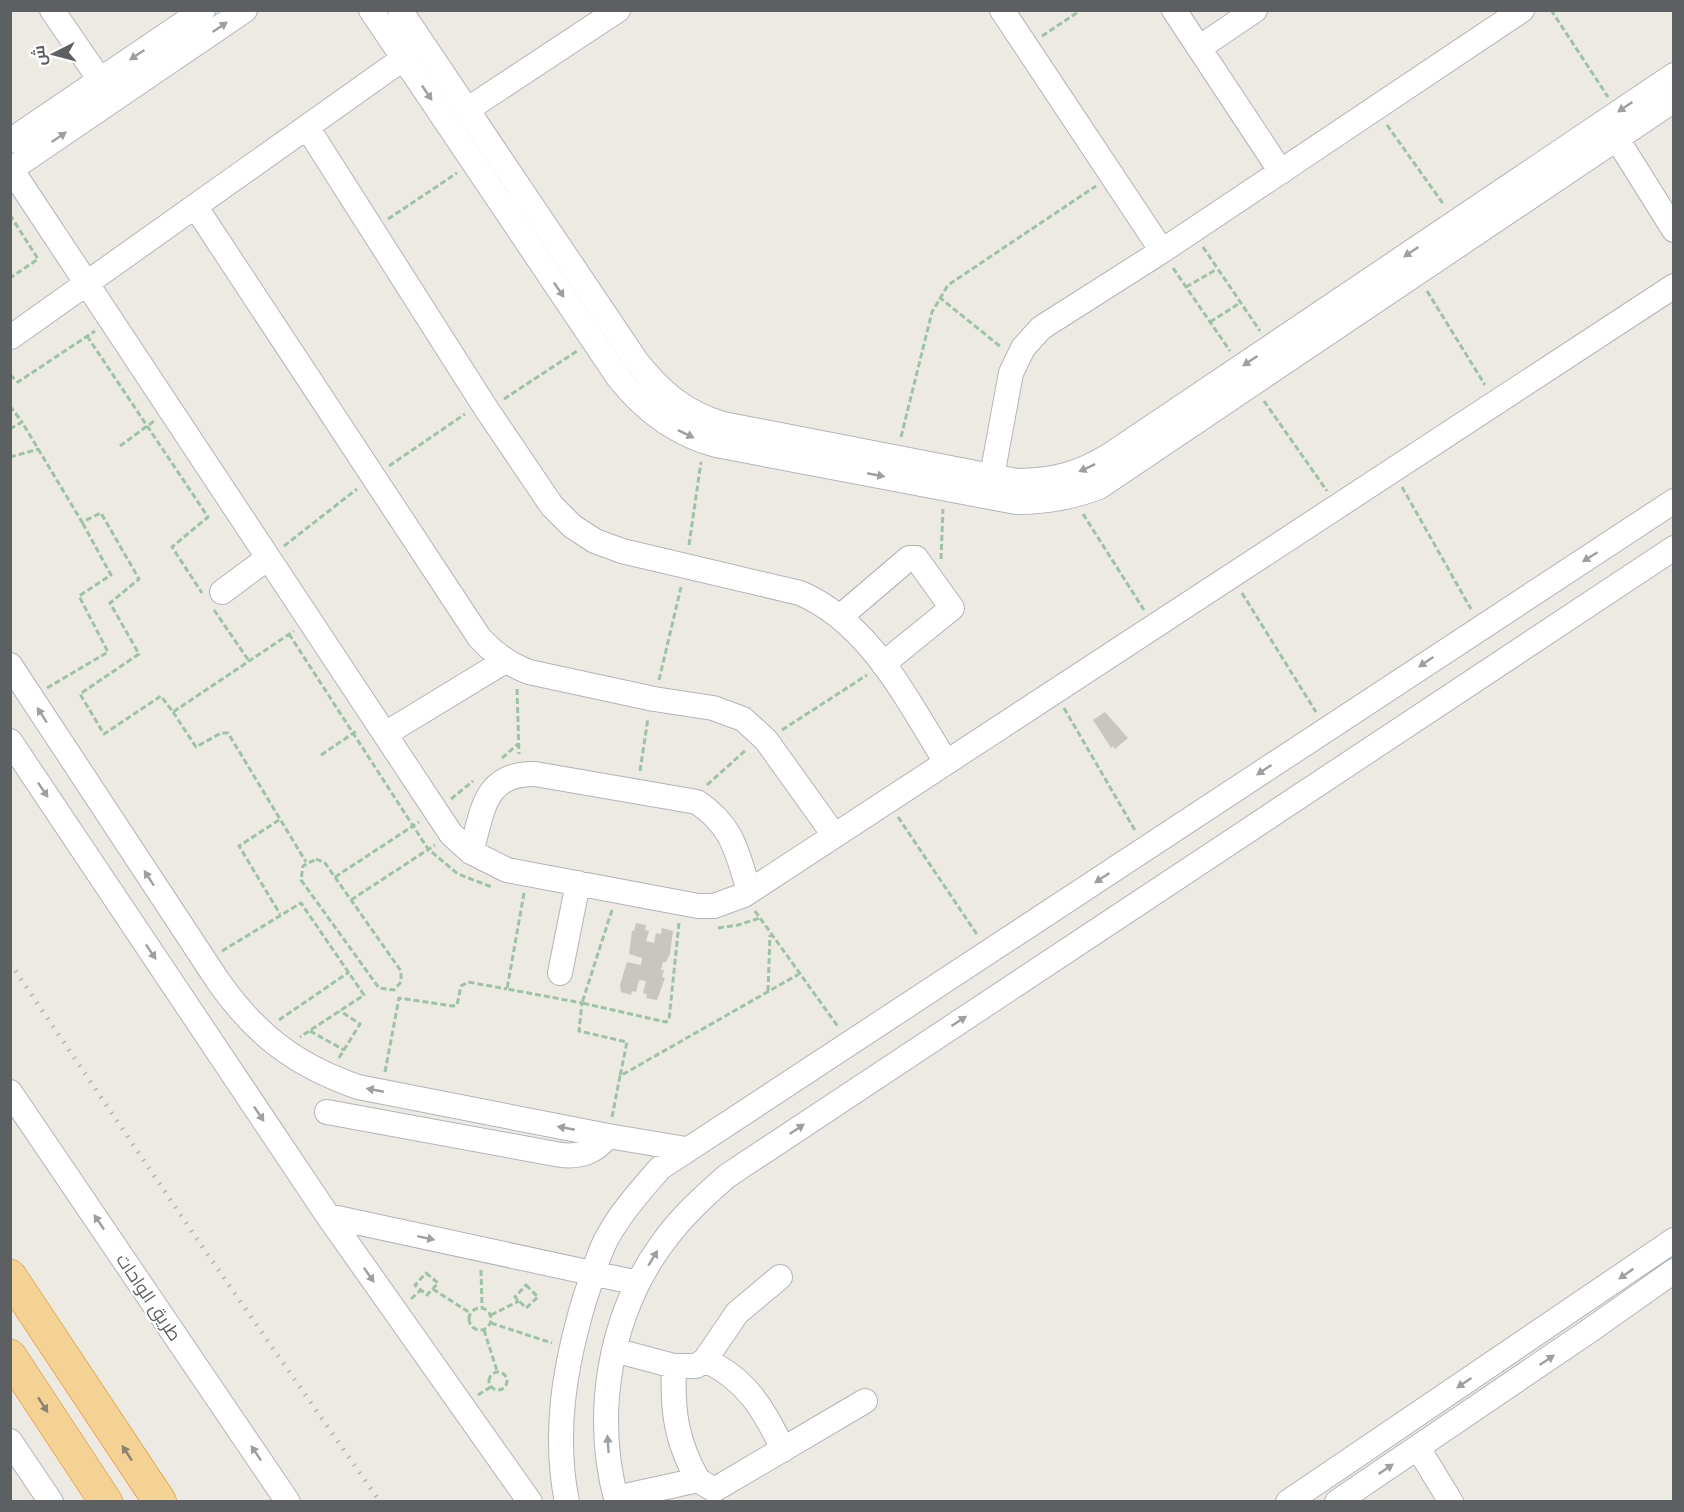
<svg xmlns="http://www.w3.org/2000/svg" width="1684" height="1512" font-family="Mulish,Cairo,sans-serif">
<rect width="100%" height="100%" fill="#edeae4"/>
<path fill="#c9c5c0" d="M1105,712L1128,738L1115,749L1113,746L1111,748L1093,720Z
M636,923L646,925L645,930L649,931L646,941L654,943L656,933L661,934L662,928L673,931L670,954L666,962H663L661,970H664L662,977L665,978L657,1000L646,998L647,994L643,993L646,981L639,980L636,992L632,991L631,995L621,992L620,985L627,962L641,965L642,958L629,954L632,931H634Z"/>
<g fill="none" stroke-linecap="round" stroke-linejoin="round">
<defs>
<path id="minor" d="M52,10L100,80
M371,10L618,377C644,410 675,434 716,445L1016,502C1046,502 1071,498 1099,487L1674,100
M400,10L637,362C661,392 685,413 723,424L1017,481C1053,481 1079,474 1110,455L1674,75
M1002,10L1162,251
M1174,10L1281,172
M1199,48L1255,10
M468,109L618,10
M307,127L487,410L552,506L572,526L595,541L622,551L800,593C870,623 907,700 946,762
M1617,139L1674,230
M10,141L203,10
M11,169L451,834L471,852L507,870L698,906H714L744,895L1674,286
M10,170L245,10
M195,206L479,637C493,653 508,664 529,672L654,699L713,708L743,719L766,740L834,835
M11,337L404,58
M992,476L1011,373L1023,348L1041,328L1162,251L1522,10
M222,592L268,558
M840,617L909,558H916L952,608L883,664
M10,665L218,981C256,1035 295,1065 358,1087L608,1136L686,1149
M385,734L505,661
M10,741L328,1216L530,1502
M471,852C483,812 483,773 535,774L697,802C733,826 737,852 749,891
M560,973L578,883
M10,1092L288,1502
M327,1112L561,1155C581,1157 595,1152 608,1136
M328,1216L638,1283
M614,1350L674,1366H696L705,1360L737,1313L780,1277
M705,1360C746,1379 765,1410 783,1450
M674,1366C672,1411 676,1441 698,1480
M10,1441L51,1502
M1418,1448L1451,1502
M714,1490L865,1401
M616,1498L698,1480L711,1488
M567,1502C553,1433 565,1364 585,1298C592,1278 597,1256 607,1238C621,1212 641,1190 660,1168L1674,501
M617,1502C593,1416 609,1317 661,1245C680,1218 703,1197 727,1176L1674,548
M1288,1502L1674,1240
M1337,1502L1589,1331L1674,1271"/>
<path id="highway" d="M10,1276L160,1502
M10,1356L106,1502"/>
</defs>
<use href="#minor" stroke="#b1b4b8" stroke-width="26"/>
<use href="#highway" stroke="#dd8a14" stroke-width="34"/>
<path stroke="#9cc3a4" stroke-width="3" stroke-dasharray="6 3" stroke-linecap="butt" d="M1551,10L1608,97
M1042,36L1081,10
M1387,125L1444,205
M10,215L38,259L10,278
M388,219L457,173
M1203,247L1260,331
M1173,268L1230,351
M1186,287L1217,269
M1427,291L1485,385
M939,297L1001,347
M1210,322L1240,303
M87,336L208,517L172,547L202,593
M10,375L18,382L95,331
M504,399L577,351
M1264,401L1327,491
M10,406L22,422
M10,429L22,422L82,522L101,513L139,579L110,603L139,654L80,694L104,734L161,696L173,712L294,631
M901,437L932,312L948,285L1096,186
M120,446L154,421
M10,457L39,449
M389,466L465,414
M1402,487L1471,609
M1083,514L1144,610
M689,545L701,462
M284,546L357,489
M941,559L943,509
M1242,593L1316,712
M214,610L249,661
M289,634L428,849L458,874L492,887
M659,680L681,587
M47,688L108,652L79,596L111,575L82,522
M517,689L519,754
M1064,708L1136,832
M173,712L196,747L221,733H228L306,862
M782,730L867,675
M321,755L358,730
M502,758L518,744
M640,771L648,718
M707,785L747,749
M451,799L473,781
M898,817L978,936
M279,820L239,846L280,914
M316,859L325,863L401,971V982L394,990L379,988L301,880L303,866Z
M335,877L419,822
M524,893L507,989L582,1003L579,1031L627,1042L620,1076
M351,900L435,845
M612,910L582,1003L666,1022L669,1020L679,923
M755,911L839,1028
M718,928L738,925L760,918
M222,951L301,903L364,995L300,1037
M768,991L770,935
M279,1020L349,972
M310,1031L344,1050
M339,1058L360,1024L340,1011
M385,1072L399,998L453,1006L457,1005L461,986L468,982L507,989
M612,1117L620,1076L799,974
M481,1270L482,1307
M426,1273L438,1283L427,1295L415,1285Z
M526,1285L538,1297L526,1308L515,1297Z
M433,1289L470,1313
M411,1299L421,1290
M469 1319a11 11 0 1 1 22 0a11 11 0 1 1-22 0Z
M491,1315L519,1301
M491,1323L552,1343
M484,1330L497,1371
M489 1381a9 9 0 1 1 18 0a9 9 0 1 1-18 0Z
M478,1395L492,1386"/>
<use href="#minor" stroke="#fff" stroke-width="24"/>
<use href="#highway" stroke="#f4d294" stroke-width="33"/>
<path stroke="#b2b3b3" stroke-width="4.5" stroke-dasharray="1.5 8" stroke-linecap="butt" d="M10,963L201,1245L380,1502"/>
</g>
<defs><path id="oneway-solid" d="M-6-.8H1V-3.2L6.5 0L1 3.2V.8H-6Z" transform="scale(1.5)"/></defs>
<g fill="#9da0a1">
<use href="#oneway-solid" transform="translate(220 27) rotate(-34)"/>
<use href="#oneway-solid" transform="translate(137 55) rotate(146)"/>
<use href="#oneway-solid" transform="translate(427 93) rotate(56)"/>
<use href="#oneway-solid" transform="translate(1625 107) rotate(146)"/>
<use href="#oneway-solid" transform="translate(59 137) rotate(-34)"/>
<use href="#oneway-solid" transform="translate(1411 252) rotate(146)"/>
<use href="#oneway-solid" transform="translate(559 290) rotate(56)"/>
<use href="#oneway-solid" transform="translate(1250 361) rotate(146)"/>
<use href="#oneway-solid" transform="translate(686 434) rotate(26)"/>
<use href="#oneway-solid" transform="translate(1087 468) rotate(155)"/>
<use href="#oneway-solid" transform="translate(876 475) rotate(11)"/>
<use href="#oneway-solid" transform="translate(1590 557) rotate(148)"/>
<use href="#oneway-solid" transform="translate(1426 662) rotate(146)"/>
<use href="#oneway-solid" transform="translate(42 715) rotate(-123)"/>
<use href="#oneway-solid" transform="translate(1264 770) rotate(146)"/>
<use href="#oneway-solid" transform="translate(43 790) rotate(56)"/>
<use href="#oneway-solid" transform="translate(149 878) rotate(-123)"/>
<use href="#oneway-solid" transform="translate(1102 878) rotate(146)"/>
<use href="#oneway-solid" transform="translate(151 952) rotate(56)"/>
<use href="#oneway-solid" transform="translate(959 1021) rotate(-33)"/>
<use href="#oneway-solid" transform="translate(375 1090) rotate(-169)"/>
<use href="#oneway-solid" transform="translate(259 1114) rotate(56)"/>
<use href="#oneway-solid" transform="translate(566 1128) rotate(-169)"/>
<use href="#oneway-solid" transform="translate(797 1129) rotate(-34)"/>
<use href="#oneway-solid" transform="translate(99 1222) rotate(-124)"/>
<use href="#oneway-solid" transform="translate(426 1238) rotate(12)"/>
<use href="#oneway-solid" transform="translate(653 1258) rotate(-59)"/>
<use href="#oneway-solid" transform="translate(1626 1274) rotate(145)"/>
<use href="#oneway-solid" transform="translate(369 1275) rotate(55)"/>
<use href="#oneway-solid" transform="translate(1547 1360) rotate(-34)"/>
<use href="#oneway-solid" transform="translate(1464 1383) rotate(146)"/>
<use href="#oneway-solid" transform="translate(608 1444) rotate(-94)"/>
<use href="#oneway-solid" transform="translate(256 1453) rotate(-124)"/>
<use href="#oneway-solid" transform="translate(1386 1469) rotate(-34)"/>
</g>
<g fill="#8a8272">
<use href="#oneway-solid" transform="translate(43 1405) rotate(57)"/>
<use href="#oneway-solid" transform="translate(127 1453) rotate(-123)"/>
</g>
<g text-anchor="middle" dominant-baseline="central" stroke-width="4.5" stroke-linejoin="round" paint-order="stroke">
<g font-size="18" fill="#5c6063" stroke="#fff">
<text transform="translate(149 1297) rotate(56)">طريق الواحات</text>
</g>
</g>
<rect width="1684" height="1512" fill="none" stroke="#5c6063" stroke-width="24"/>
<g transform="translate(54 54) rotate(264)" stroke="#ffffff" stroke-width="4.5" paint-order="stroke">
<path d="M0-4.5L10 22L0 15L-10 22Z" fill="#5c6063"/>
<text y="-9" font-size="16" font-weight="bold" text-anchor="middle" fill="#5c6063">ش</text>
</g>
</svg>
